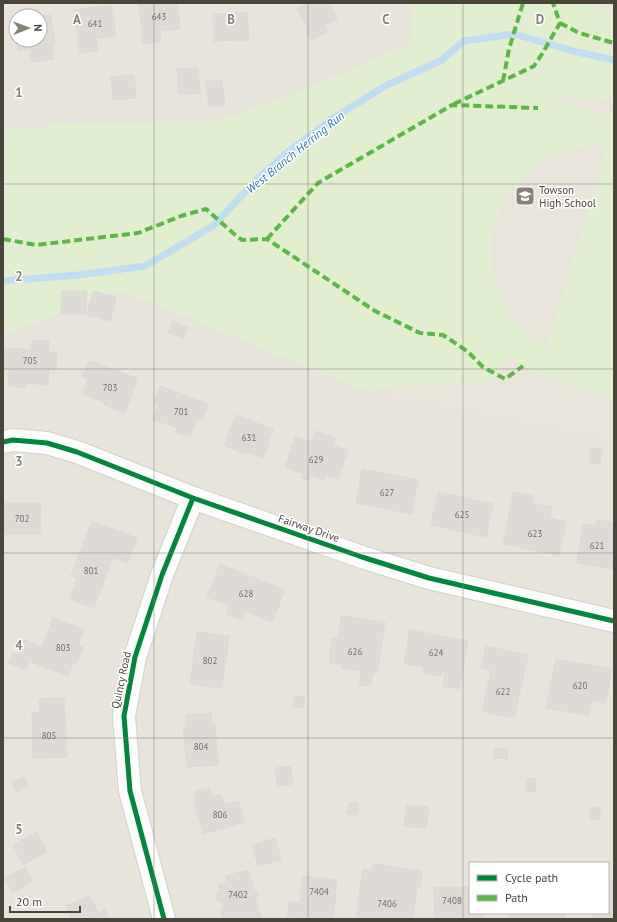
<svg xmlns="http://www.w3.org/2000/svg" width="617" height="922" font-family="'PT Sans',sans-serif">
<rect width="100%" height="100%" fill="#f4f2ee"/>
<path fill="#e7e4dc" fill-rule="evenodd" d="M3,3H511L360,389L614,438V919H3ZM16,16H40V40H16ZM470,863H608V913H470Z"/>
<path fill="#eae5da" d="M511,3H614V438L360,389Z"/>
<path fill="#e1eecf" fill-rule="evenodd" d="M413,3H584L614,12V100L545,96L614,117V399L547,378L528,369L511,358L490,382L360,389L120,290L3,336V130L68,124L218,120L291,95L409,44ZM590,146L607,147L547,346C533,336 519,326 509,311C476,264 491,195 539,164C555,154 572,150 590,146Z"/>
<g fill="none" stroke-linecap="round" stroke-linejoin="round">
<path stroke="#c0ddf1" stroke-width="7" d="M3,281L78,275L145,266L213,226L257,179L288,152L335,117L387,85L442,60L464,41L514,34L577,52L614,60"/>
</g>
<path fill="#dedbd6" stroke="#dcd9d4" d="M139,3H177L180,29L160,31L161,41L143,44Z
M307,3H330L337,19L325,25L328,32L311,40L306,31L308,30L297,8Z
M111,5L116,36L96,39L98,51L80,53L74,10Z
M247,12L249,40L214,41L213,14Z
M51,15L55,45L52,46L54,59L31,62L30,49L18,51L16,40H40V16Z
M14,20H16V37Z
M198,68L200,93L179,94L177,69Z
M134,75L136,98L113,100L111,77Z
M222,80L225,105L209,107L206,82Z
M62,291H87L86,314H61Z
M93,291L116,297L110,321L87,315Z
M172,321L188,327L184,338L168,333Z
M32,340L49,341L48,352H57L56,369H49L48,385L25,383V388L8,386L9,368H4L5,348L31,350Z
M89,361L137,378L125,413L104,405L105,402L83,395L88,379L83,377Z
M160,386L208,404L202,420L197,418L190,437L175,432L177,428L153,419L159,404L154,402Z
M236,415L273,429L263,458L246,452V454L224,446Z
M315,431L335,438L333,445L348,450L338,479L325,475L324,480L311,475L309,481L301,478L303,474L285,467L295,436L312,442Z
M591,447L602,450L600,464L589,462Z
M362,469L418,480L412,514L356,503Z
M438,492L493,504L486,537L431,525Z
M513,492L534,496L532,504L552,507L550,518L566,522L559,555L503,544Z
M3,503H41L40,534H3Z
M597,520L614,523L613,569L577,563L583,524L596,526Z
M92,521L137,538L128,563L113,558L94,608L70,599L77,578L71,576Z
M220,564L285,590L272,622L245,611L242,620L227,614L230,606L207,597Z
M341,616L385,622L377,673L342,668V665L329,663L332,638L338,639Z
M53,618L84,629L78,645L83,647L77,663L73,662L68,676L29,661L26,669L9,663L13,653L19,655L25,640L42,647Z
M410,630L468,641L459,689L443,686L445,671L442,670L441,676L423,673L424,667L404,664Z
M197,632L229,636L222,688L190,684Z
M486,646L528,655L514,718L482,711L491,670L481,668Z
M556,659L612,669L605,703L592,700L589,715L546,708Z
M361,672L373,674L370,686L359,685Z
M294,696H305L304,708L293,707Z
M64,698L67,757L33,758L32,713H40L39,699Z
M211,713L212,725L215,724L218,765L187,767L183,728L187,727L185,715Z
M495,748L508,749L507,759L494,758Z
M290,766L293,784L277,786L275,768Z
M24,777L28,785L17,792L12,783Z
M527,778L536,779L535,792L526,791Z
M210,788L212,796L221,794L225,805L239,801L244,822L203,834L194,801H196L194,792Z
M349,802L359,803L357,815L347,814Z
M407,805L429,807L426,828L404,826Z
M591,807L600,808V820L590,819Z
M37,832L47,852L23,865L13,845Z
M275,838L281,860L258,866L252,845Z
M373,864L422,871L420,888H417L413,919H356L363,869L372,871Z
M25,867L33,881L13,893L5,878Z
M248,870L254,891H257L258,896H255L262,919H223L221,910L224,909L222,901L218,902L216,894L220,893L218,885L227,882L226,876Z
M303,876L337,880L333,919H287L289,902L300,903Z
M608,880L614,881V919H592V913H608Z
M434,887H470V913H484V919H435Z
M90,896L98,913L105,909L109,919H71L66,906Z
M508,913H565V919H508Z"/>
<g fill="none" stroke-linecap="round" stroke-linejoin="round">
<defs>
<path id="street" d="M3,442L13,440L47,443L77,452L193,498L362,557L429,578L614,621
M164,919L130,791L124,716L135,657L162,575L193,498"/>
</defs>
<use href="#street" stroke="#d2d0cb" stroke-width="24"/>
<use href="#street" stroke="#fdfdfc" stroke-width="22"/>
<path stroke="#58b947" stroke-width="4" stroke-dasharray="8 4" stroke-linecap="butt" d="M560,23L579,33L614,43
M503,81L509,49L523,3
M454,104L534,66L542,54L560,23L553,3
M3,239L36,245L138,233L181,216L206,209L233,233L242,240L267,239L375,311L420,333L443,335L467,351L483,367L505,379L523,366
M267,239L318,183L452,105L538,108"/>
<defs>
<path id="cycleway" d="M3,442L13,440L47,443L77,452L193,498L362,557L429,578L614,621
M164,919L130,791L124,716L135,657L162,575L193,498"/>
</defs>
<use href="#cycleway" stroke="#fff" stroke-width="8"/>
<use href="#cycleway" stroke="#00873e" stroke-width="5"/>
</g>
<path fill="none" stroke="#868178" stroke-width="1" stroke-opacity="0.55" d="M154,3V919M308,3V919M463,3V919M3,184H614M3,369H614M3,553H614M3,738H614"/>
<defs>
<symbol id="school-square" viewBox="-11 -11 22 22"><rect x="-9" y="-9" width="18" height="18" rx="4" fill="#868178" stroke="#fff"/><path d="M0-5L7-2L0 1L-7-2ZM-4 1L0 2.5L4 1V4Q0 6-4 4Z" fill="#fff"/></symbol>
</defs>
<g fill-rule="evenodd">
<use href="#school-square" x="514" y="185" width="22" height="22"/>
</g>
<g text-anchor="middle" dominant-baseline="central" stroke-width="3" stroke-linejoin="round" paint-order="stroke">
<g font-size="9" fill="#706a61">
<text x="159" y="16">643</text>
<text x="95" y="23">641</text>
<text x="30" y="360">705</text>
<text x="110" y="387">703</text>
<text x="181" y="411">701</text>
<text x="249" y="437">631</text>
<text x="316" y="459">629</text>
<text x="387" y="492">627</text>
<text x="462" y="514">625</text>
<text x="22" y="518">702</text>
<text x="535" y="533">623</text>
<text x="597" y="545">621</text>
<text x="91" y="570">801</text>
<text x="246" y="593">628</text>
<text x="63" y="647">803</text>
<text x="355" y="651">626</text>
<text x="436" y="652">624</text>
<text x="210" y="660">802</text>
<text x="580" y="685">620</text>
<text x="503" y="691">622</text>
<text x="49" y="735">805</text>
<text x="201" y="746">804</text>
<text x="220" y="814">806</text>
<text x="319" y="891">7404</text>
<text x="238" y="894">7402</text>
<text x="452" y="900">7408</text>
<text x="387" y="903">7406</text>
</g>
<g font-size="11" fill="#4b4439" stroke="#fff" text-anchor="start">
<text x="539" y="190">Towson<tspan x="539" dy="13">High School</tspan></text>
</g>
<g font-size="11" fill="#4b4439" stroke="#fff">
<text transform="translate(309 528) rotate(19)">Fairway Drive</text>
<text transform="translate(121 680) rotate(-78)">Quincy Road</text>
</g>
<g font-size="12" font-style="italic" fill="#2e7ab2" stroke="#fff">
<text transform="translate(295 152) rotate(-39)">West Branch Herring Run</text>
</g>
</g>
<g font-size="13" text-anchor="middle" font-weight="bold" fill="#868178" stroke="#fff" stroke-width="3" stroke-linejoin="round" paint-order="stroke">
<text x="77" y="24">A</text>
<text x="231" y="24">B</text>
<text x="386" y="24">C</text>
<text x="540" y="24">D</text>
<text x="19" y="97">1</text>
<text x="19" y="281">2</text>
<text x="19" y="466">3</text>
<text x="19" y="650">4</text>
<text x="19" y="834">5</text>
</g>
<rect width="617" height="922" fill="none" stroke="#4b4439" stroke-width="8"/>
<rect x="469" y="862" width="140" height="52" fill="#ffffff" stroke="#b7b4b0"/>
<rect x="477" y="875" width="20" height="6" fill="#00873e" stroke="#b7b4b0"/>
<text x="505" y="882" font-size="12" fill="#4b4439">Cycle path</text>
<rect x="477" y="895" width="20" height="6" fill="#58b947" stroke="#b7b4b0"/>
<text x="505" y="902" font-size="12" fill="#4b4439">Path</text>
<g transform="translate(28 28) rotate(89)"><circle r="19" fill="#ffffff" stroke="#b7b4b0"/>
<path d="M0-3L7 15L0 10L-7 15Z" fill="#868178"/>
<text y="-6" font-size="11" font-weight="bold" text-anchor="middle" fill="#4b4439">N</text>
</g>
<path d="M10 906v6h70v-6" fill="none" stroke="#4b4439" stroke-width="2"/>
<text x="16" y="906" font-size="12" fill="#4b4439" stroke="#ffffff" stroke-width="3" paint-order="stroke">20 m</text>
</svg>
